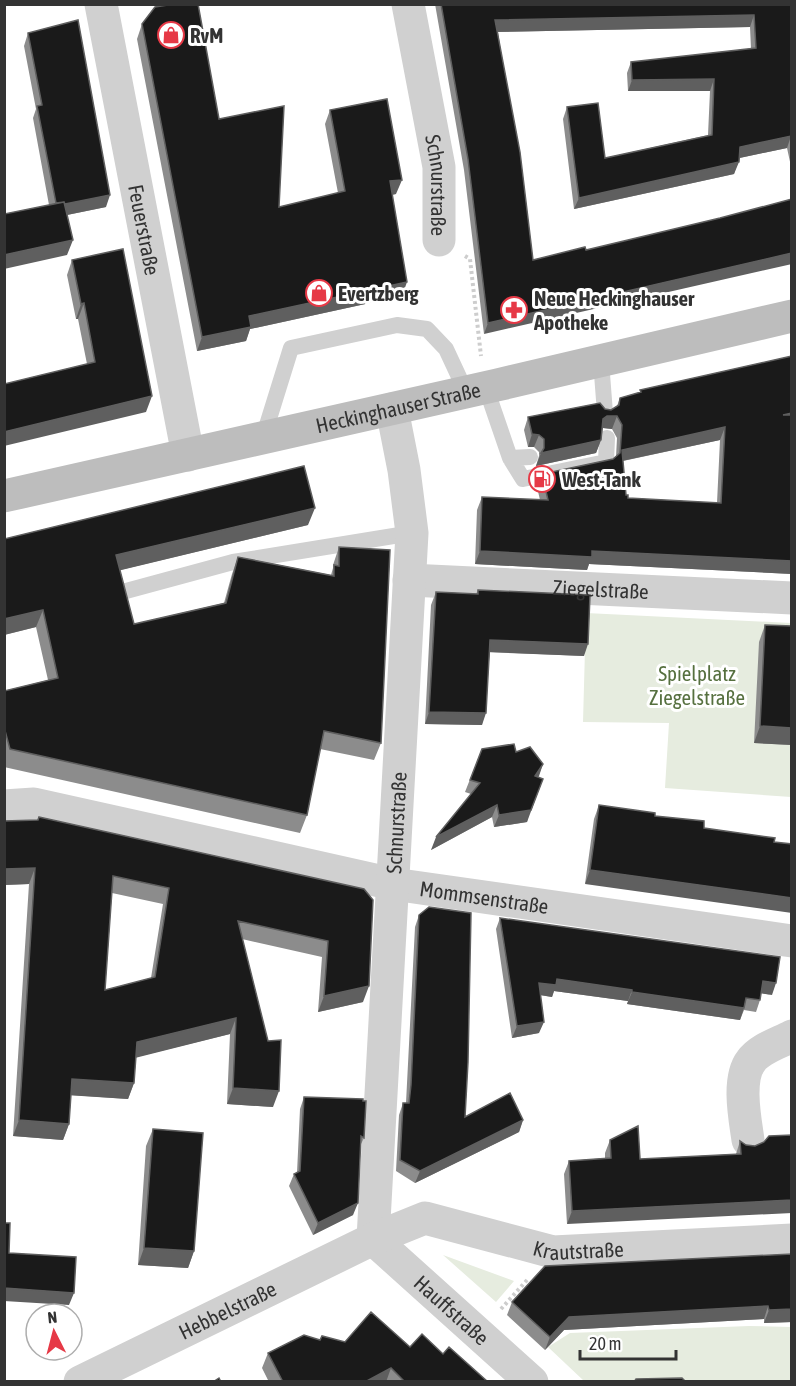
<svg xmlns="http://www.w3.org/2000/svg" width="796" height="1386" font-family="'Asap Condensed',sans-serif">
<rect width="100%" height="100%" fill="#fff"/>
<path fill="#e6ecdf" d="M586,613L791,623V797L665,788L669,723L583,722Z
M443,1255L514,1281L496,1302Z
M749,1326L791,1327V1381H584L548,1347L570,1333Z"/>
<g fill="none" stroke-linecap="round" stroke-linejoin="round">
<path stroke="#cdcdcd" stroke-width="4" stroke-dasharray="3 3" stroke-linecap="butt" d="M465,256L470,259L481,356
M501,1309L528,1279"/>
<path stroke="#d0d0d0" stroke-width="16" d="M601,361L605,413
M486,388L510,458L530,457
M263,438L291,348L397,325L427,329L446,349L466,392
M510,458L523,479L606,462L607,438
M126,591L233,562L412,533"/>
<g stroke="#d0d0d0" stroke-width="33">
<path id="s1" d="M101,4L188,455"/>
<path id="s2" d="M408,4L439,167V240"/>
<path id="s3" d="M409,580L792,598"/>
<path id="s4" d="M4,806L34,804L393,884L792,941"/>
<path d="M748,1140C745,1119 737,1079 751,1061C759,1049 779,1043 792,1036"/>
<path id="s5" d="M373,1239L412,533L404,470L392,409"/>
<path id="s6" d="M373,1239L532,1382"/>
<path id="s7" d="M80,1382L373,1239L425,1218L553,1252L792,1240"/>
</g>
<path stroke="#bdbdbd" stroke-width="33" id="s8" d="M4,496L497,385L792,316"/>
</g>
<path fill="#8c8c8c" fill-rule="evenodd" d="M435,4H792V171L787,148L739,158L734,174L574,209L563,119L567,107L605,158L708,135L710,91H628L627,73L631,62L751,49L750,27L498,32L533,260L484,334L464,170Z
M142,24L219,119L279,207L338,193L325,124L330,110L396,194L392,195L402,296L250,329L246,341L197,351L137,39Z
M28,33L106,207L67,215V255L49,205L33,118L36,109L24,46Z
M72,260L146,412L87,364L78,319H76L67,275Z
M792,356V574L589,564L587,570L475,564L477,510L482,497L540,500L537,487L542,474L613,459L616,457L617,438L612,429L603,428L601,440L596,453L536,466L539,456V452L534,447H528L524,430L528,417L605,409L611,410L617,406L620,398L640,392V390ZM720,440L717,503L628,498L626,495L623,461Z
M308,525L120,570L134,624L224,603L232,574L238,557L331,575L333,568V565L339,547L381,743L374,760L320,749L307,815L300,833L4,767V691L48,680L36,627L4,635V539Z
M478,590L584,656L490,652L482,725L425,724L431,605L436,592L476,594Z
M765,625L792,626V745L754,743L759,642Z
M482,749L516,752L543,764L538,777L527,822L494,827L492,817L431,850L471,794L465,792Z
M599,805L655,813L585,884L594,819Z
M39,817L364,889L363,1002L318,1012L322,957L242,939L273,1107L227,1104L230,1034L136,1057L134,1083L128,1099L71,1095L69,1124L63,1140L13,1136L29,884L4,885V821L37,820ZM112,893L163,904L151,978L105,990Z
M419,915L465,1117L523,1120L519,1132L415,1183L396,1171L399,1115L403,1103H406L415,927Z
M500,918L772,995L761,993L760,1000L756,1012L744,1010L740,1020L627,1004L628,1001L554,991L552,997L540,995L539,1033L512,1038L496,929Z
M304,1097L364,1138L360,1146L353,1215L313,1235L289,1186L294,1174L297,1173L300,1109Z
M153,1129L194,1251L188,1268L138,1265L146,1146Z
M792,1135L567,1224L564,1174L569,1161L605,1158V1153L610,1140L640,1159L736,1154L740,1141L746,1145L755,1146Z
M792,1254V1322L764,1323V1319L564,1330L545,1350L507,1315L512,1302Z
M320,1340L410,1347L443,1354L488,1382H269L262,1368L268,1353Z"/>
<path fill="#5f5f5f" d="M754,15L750,27L491,32L495,20Z
M714,79L710,91H628L632,80Z
M791,136L787,148L735,159L740,147Z
M739,162L734,174L574,209L579,198Z
M402,180L396,194L384,196L390,181Z
M110,195L106,207L52,218L56,206Z
M73,240L67,255L4,269V255Z
M792,253V264L484,334L488,323Z
M407,282L402,296L250,329L246,341L197,351L202,337L249,316Z
M84,303L78,319H76L81,304Z
M152,396L146,412L4,446V432Z
M607,416H617L612,429L603,428L599,432L603,419Z
M725,427L720,440L617,462L622,450Z
M532,434L539,435L534,447H528Z
M601,440L596,453L536,466L541,453Z
M315,508L308,525L109,573L116,555Z
M480,551H592L792,561V574L589,564L587,570L475,564Z
M43,610L36,627L4,635V619Z
M490,640L588,644L584,656L486,652Z
M429,712L486,713L482,725L425,724Z
M760,726L792,728V745L754,743Z
M543,764L539,776L530,788L535,776Z
M543,779L527,822L494,827L499,815Z
M497,805L492,817L431,850L436,837Z
M35,868L29,884L4,885V869Z
M590,870L792,898V913L585,884Z
M557,979L632,990L628,1001L554,991L552,997L534,994L539,983Z
M763,981L776,983L772,995L759,993Z
M369,986L363,1002L318,1012L324,996Z
M632,992L744,1008L740,1020L627,1004Z
M236,1018L230,1034L131,1059L137,1042Z
M544,1022L539,1033L512,1038L517,1026Z
M72,1079L134,1083L128,1099L66,1095Z
M233,1088L279,1091L273,1107L227,1104Z
M19,1120L69,1124L63,1140L13,1136Z
M523,1120L519,1132L415,1183L420,1171Z
M792,1200V1213L567,1224L572,1211Z
M358,1203L353,1215L313,1235L318,1223Z
M144,1248L194,1251L188,1268L138,1265Z
M4,1288L74,1293L69,1305L4,1301Z
M768,1306L764,1319L564,1330L545,1350L550,1337L569,1317Z
M792,1309V1322L764,1323L769,1310Z
M391,1368L386,1382H365Z"/>
<path fill="#1a1a1a" stroke="#5f5f5f" stroke-width="1.5" fill-rule="evenodd" d="M174,4H198L219,119L284,106L279,207L345,191L330,110L387,99L402,180L390,181L407,282L249,316L251,327L202,337L142,24L155,7Z
M441,4H792V138L791,136L740,147L739,162L579,198L567,107L598,103L605,158L712,135L714,79L632,80L631,62L756,48L754,15L495,20L520,152L533,260L585,247L586,250L720,218L792,199V253L488,323L468,159Z
M78,20L110,195L65,204L64,202L56,203L37,106L42,105L28,33Z
M64,202L73,240L4,255V214Z
M123,249L152,396L4,432V384L95,362L84,303L81,304L72,260Z
M792,356V413L783,415H792V561L592,551V557L480,551L482,497L548,500L542,474L613,459L620,453L622,425L617,416H607L603,419L601,440L541,453L544,448V439L539,435L532,434L528,417L600,403L605,409L611,410L619,405L620,398L641,392L640,390ZM725,427L721,503L628,498V495H626L622,450Z
M304,466L315,508L116,555L134,624L226,603L238,557L334,576V565L339,566V547L390,550L381,743L324,731L307,815L10,749L4,727V691L58,678L43,610L4,619V539Z
M478,590L590,595L588,644L490,640L486,713L429,712L436,592L478,594Z
M765,625L792,626V728L760,726Z
M514,744L516,752L530,747L543,764L535,776L543,779L531,810L499,815L497,805L436,837L480,783L470,780L482,749Z
M599,805L655,813V816L704,821V828L775,838L774,842L792,844V898L590,870Z
M39,817L364,889L373,900L369,986L324,996L328,941L238,921L268,1041L281,1040L279,1091L233,1088L236,1018L137,1042L134,1083L72,1079L69,1124L19,1120L35,868L4,869V821L38,820ZM113,876L169,888L155,977L105,990Z
M429,907L471,913L468,1062L465,1117L510,1093L523,1120L420,1171L400,1160L403,1103H409L411,1085L419,915Z
M500,918L780,957L776,983L763,981L760,1000L746,998L744,1008L632,992V990L557,979L556,985L539,983L544,1022L517,1026Z
M304,1097L363,1099V1101H366L364,1138L361,1136L358,1203L318,1223L294,1174L300,1171Z
M638,1126L640,1159L741,1154L740,1141L746,1145L755,1146L764,1142L769,1136L792,1135V1200L572,1211L569,1161L611,1158L610,1140Z
M153,1129L203,1133L194,1251L144,1248Z
M4,1223H10L9,1253L76,1257L74,1293L4,1288Z
M792,1254V1309L769,1310L768,1306L569,1317L550,1337L512,1302L545,1266Z
M371,1312L410,1347L422,1334L443,1354L449,1347L488,1382H405L391,1368L365,1382H283L268,1353L304,1335L320,1340L322,1336L345,1342Z
M219,1378L221,1382H213Z
M682,1378L686,1382H634L636,1379Z"/>
<defs>
<symbol id="shop-ring" viewBox="-11 -11 22 22"><circle r="9.5" fill="#fff" stroke="#e63946" stroke-width="1.5"/><path d="M-5-2.5h2.3a2.7 3.5 0 0 1 5.4 0H5L5.5 6h-11ZM-1.5-2.5h3a1.5 2.3 0 0 0-3 0Z" fill="#e63946"/></symbol>
<symbol id="pharmacy-ring" viewBox="-11 -11 22 22"><circle r="9.5" fill="#fff" stroke="#e63946" stroke-width="1.5"/><path d="M-2-6h4v4h4v4h-4v4h-4v-4h-4v-4h4Z" fill="#e63946"/></symbol>
<symbol id="fuel-ring" viewBox="-11 -11 22 22"><circle r="9.5" fill="#fff" stroke="#e63946" stroke-width="1.5"/><path d="M-5.5-6h7V0h2V4h1.3V-2.5L3-4.5l.8-.8L6-3V5H2.5V1h-1V6h-7ZM-4.2-4.7v3.2H.2V-4.7Z" fill="#e63946"/></symbol>
</defs>
<g fill-rule="evenodd">
<use href="#shop-ring" x="156" y="20" width="30" height="30"/>
<use href="#shop-ring" x="304" y="278" width="30" height="30"/>
<use href="#pharmacy-ring" x="499" y="295" width="30" height="30"/>
<use href="#fuel-ring" x="527" y="464" width="30" height="30"/>
</g>
<g text-anchor="middle" dominant-baseline="central" stroke-width="6" stroke-linejoin="round" paint-order="stroke">
<g font-size="21" font-weight="bold" fill="#333" stroke="#fff" text-anchor="start">
<text x="190" y="35">RvM</text>
<text x="338" y="293">Evertzberg</text>
<text x="534" y="298">Neue Heckinghauser<tspan x="534" dy="24">Apotheke</tspan></text>
<text x="562" y="479">West-Tank</text>
</g>
<g font-size="21" fill="#333" stroke="#fff">
<text stroke="none"><textPath href="#s2" startOffset="184">Schnurstraße</textPath></text>
<text stroke="none"><textPath href="#s1" startOffset="230">Feuerstraße</textPath></text>
<text stroke="none"><textPath href="#s8" startOffset="404">Heckinghauser Straße</textPath></text>
<text stroke="none"><textPath href="#s3" startOffset="192">Ziegelstraße</textPath></text>
<text stroke="none"><textPath href="#s5" startOffset="417">Schnurstraße</textPath></text>
<text stroke="none"><textPath href="#s4" startOffset="490">Mommsenstraße</textPath></text>
<text stroke="none"><textPath href="#s7" startOffset="540">Krautstraße</textPath></text>
<text stroke="none"><textPath href="#s7" startOffset="164">Hebbelstraße</textPath></text>
<text stroke="none"><textPath href="#s6" startOffset="106">Hauffstraße</textPath></text>
</g>
<g font-size="21" fill="#56703f" stroke="#fff">
<text x="697" y="673">Spielplatz<tspan x="697" dy="24">Ziegelstraße</tspan></text>
</g>
</g>
<rect width="796" height="1386" fill="none" stroke="#333333" stroke-width="12"/>
<g transform="translate(54 1332) rotate(354)"><circle r="28" fill="#ffffff" stroke="#adadad" stroke-width="1.5"/>
<path d="M0-4.5L10 22L0 15L-10 22Z" fill="#e63946"/>
<text y="-9" font-size="16" font-weight="bold" text-anchor="middle" fill="#333333">N</text>
</g>
<path d="M580 1350v9h96v-9" fill="none" stroke="#333333" stroke-width="3"/>
<text x="589" y="1350" font-size="18" fill="#333333" stroke="#ffffff" stroke-width="4.5" paint-order="stroke">20 m</text>
</svg>
